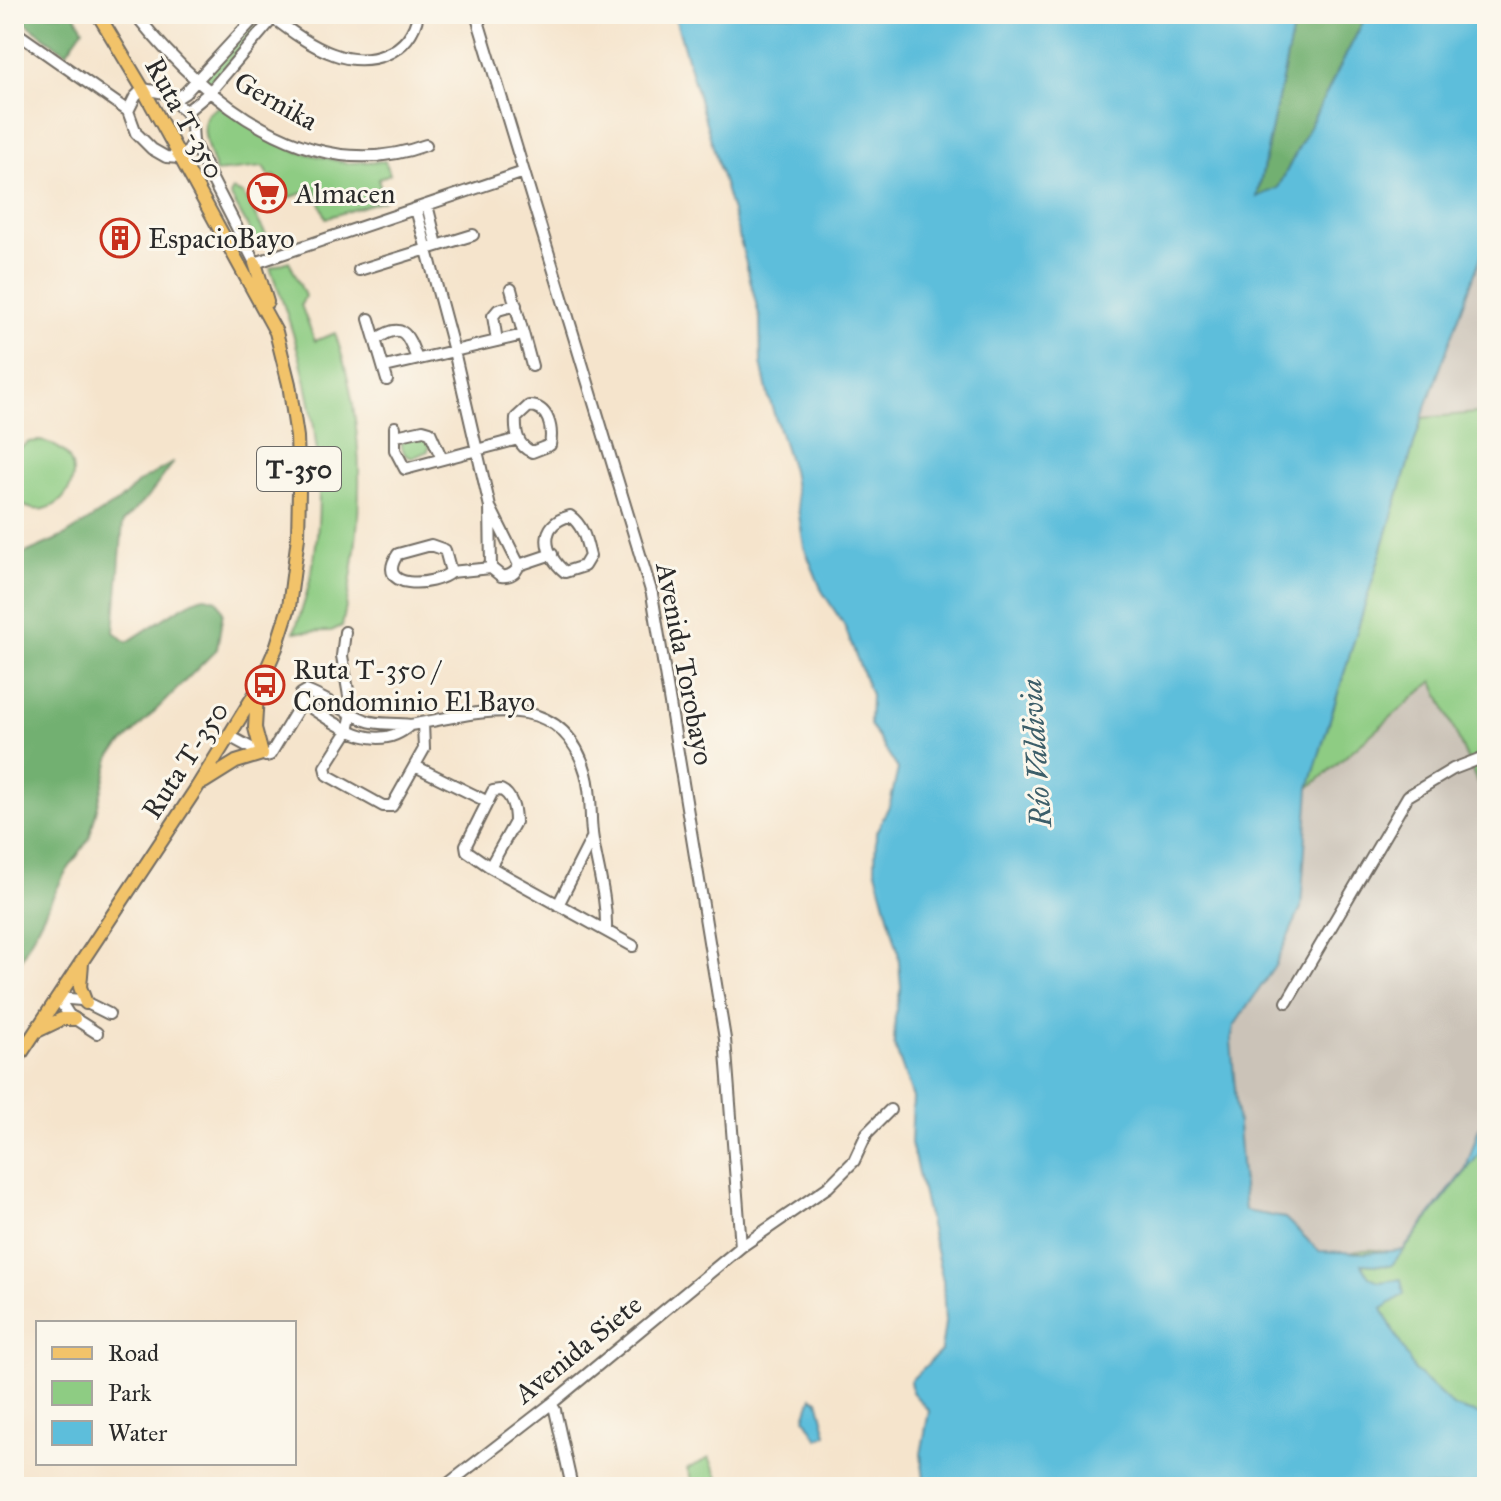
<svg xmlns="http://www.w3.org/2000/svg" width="1501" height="1501" font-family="'IM FELL Great Primer',serif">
<rect width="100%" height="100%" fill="#fbf7ec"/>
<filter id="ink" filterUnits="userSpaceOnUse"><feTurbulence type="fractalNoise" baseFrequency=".0125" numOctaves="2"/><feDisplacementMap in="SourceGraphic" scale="16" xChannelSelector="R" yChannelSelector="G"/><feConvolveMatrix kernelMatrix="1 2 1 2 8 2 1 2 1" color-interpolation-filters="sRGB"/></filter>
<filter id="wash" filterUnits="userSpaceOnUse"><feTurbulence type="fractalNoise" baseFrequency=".006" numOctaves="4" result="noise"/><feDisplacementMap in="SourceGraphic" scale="32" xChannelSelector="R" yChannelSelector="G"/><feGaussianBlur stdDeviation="1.8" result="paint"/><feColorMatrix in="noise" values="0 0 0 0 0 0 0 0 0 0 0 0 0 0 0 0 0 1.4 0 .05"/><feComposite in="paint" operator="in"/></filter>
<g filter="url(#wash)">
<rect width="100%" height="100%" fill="#f5e4cc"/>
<path fill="#cbc3b8" d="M1487,240V412L1422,418Z
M1433,680L1478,784L1487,791V1119L1479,1128L1466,1168L1403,1250L1364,1253L1319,1251L1285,1218L1245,1211L1231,1040L1234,1026L1275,966L1301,908L1309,788Z"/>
<path fill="#8ecc83" stroke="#5c7c57" stroke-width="2" d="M254,25L259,28L209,85L201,78Z
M219,106L296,151L347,163L385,161L390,174L378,179L384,200L326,218L315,189L288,198L275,176L269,177L263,167L216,172C211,159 198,126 208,114C208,113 218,107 219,106Z
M233,190L243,194L270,242L268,245L259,246L230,195Z
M289,261L305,296L301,305L315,341L335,333C368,430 364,526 342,626L331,631L294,632C341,514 315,381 270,268Z
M1487,412V791L1478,784L1433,681L1309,788L1422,418Z
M424,434L430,444L428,451L412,458L405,455L401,445L404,439Z
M40,441C108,455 56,540 14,498V452L29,442Z
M1487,1144V1487H1356L1323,1269C1356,1246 1362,1248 1402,1253Z
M709,1458L723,1487H695L687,1469Z"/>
<path fill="#72b071" stroke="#4e6e4e" stroke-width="2" d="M14,14H75L83,29L66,53Z
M1296,14H1367L1278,188L1257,198Z
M174,462L147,498L123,522L114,632L127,642C143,633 192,597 205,597C209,597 213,599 217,600L223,612L217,649L111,755L89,839L64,875L17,967V1003L20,1025L14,1032V558L64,536L119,501L139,482Z"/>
<path fill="#5dbedb" stroke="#447483" stroke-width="2" d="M674,14H1296L1257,197L1278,188L1367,14H1487V240L1422,418L1309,788L1301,908L1275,966L1234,1026L1231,1040L1245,1211L1285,1218L1319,1251L1364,1253L1403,1250L1466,1168L1479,1128L1487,1119V1144L1391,1266L1361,1264L1369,1276L1379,1282L1401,1279L1404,1294L1382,1309L1415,1371L1454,1407L1487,1417V1484L1485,1487H925L921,1454L929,1411L912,1392L910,1381L941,1351L945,1323L943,1281L911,1143L913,1098L894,1044L895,1014L901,987L898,951L875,868L876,832L890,804L898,769L870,725L871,695L844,625L822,591L804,547L792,470L768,395L761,363L760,319L738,232Z
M812,1397L818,1400L827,1434L818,1439L805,1418Z"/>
</g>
<g filter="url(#ink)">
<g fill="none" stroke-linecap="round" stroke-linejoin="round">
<defs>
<path id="minor" d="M135,14C204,100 309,188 426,145
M268,14C288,29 310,46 333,54C369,68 411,54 418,14
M476,14L652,594L725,1039L741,1247
M14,31L128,111L136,133L152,149L166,157L180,158L186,154L193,142
M174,100L185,93L258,14
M128,111L135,97L143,89L165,93L186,112L192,126L193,142L255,263L524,172
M186,112L210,92L273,18
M427,205L437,245
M416,209L454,351L490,507L491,568L501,576C510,577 516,573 519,565L552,554
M359,270L473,235
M511,289L532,366
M369,319L387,380
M377,339C404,320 408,336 417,359
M497,341L493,316L498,310L516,305
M385,367L523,335
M529,406C549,406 553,429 550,445L532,452C518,446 515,434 516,418Z
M395,427V450L405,469L518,439
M396,436L423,430L430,432L442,459
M491,509L519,565
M570,516C584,526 586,541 590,556L584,566L565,572C543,554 538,524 570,516Z
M431,545L445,550L451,572C434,587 373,590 398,554Z
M451,572L491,568
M345,632L342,656L352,713L348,731L325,767L327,775L383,806H392L424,749L423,723
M302,702C334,722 375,757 410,725
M229,736L266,756L270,755L302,702L301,694L306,691C327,699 345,712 365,720C379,726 395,722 410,725C476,714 561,684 586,773C593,799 589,817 593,840C598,871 607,899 606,930
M415,766L488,802
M490,867L515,822C515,810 512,795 501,790L493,791L466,845L467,851L490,867L633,946
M558,905L592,838
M58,998L81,1000L109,1014
M58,998L69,1015L97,1033
M1287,1002L1408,796L1453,769L1487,756
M551,1404L555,1410L572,1487
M444,1487L551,1404L741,1247L828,1187L854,1161L867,1133L890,1110"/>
<path id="major" d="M255,263L267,302
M204,782L236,762L262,754L255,728L257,694
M82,963L80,987L86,1003
M37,1031L62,1019H74
M14,1064L196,789L258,689L276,648L289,607L298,537L299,491L297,437L289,384L276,332L143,89L98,14"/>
</defs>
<use href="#minor" stroke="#726c63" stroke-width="14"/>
<use href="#major" stroke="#726c63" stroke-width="16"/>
<use href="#minor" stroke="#fff" stroke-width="10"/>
<use href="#major" stroke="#f2c36a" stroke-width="12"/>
</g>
</g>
<defs>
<symbol id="supermarket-ring" viewBox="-11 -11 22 22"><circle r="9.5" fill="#fbf7ec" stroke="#c8321e" stroke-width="1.5"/><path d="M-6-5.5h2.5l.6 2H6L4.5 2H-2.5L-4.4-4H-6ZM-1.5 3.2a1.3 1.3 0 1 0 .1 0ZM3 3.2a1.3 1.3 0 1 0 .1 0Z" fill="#c8321e"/></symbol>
<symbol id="building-ring" viewBox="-11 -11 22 22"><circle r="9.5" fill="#fbf7ec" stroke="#c8321e" stroke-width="1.5"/><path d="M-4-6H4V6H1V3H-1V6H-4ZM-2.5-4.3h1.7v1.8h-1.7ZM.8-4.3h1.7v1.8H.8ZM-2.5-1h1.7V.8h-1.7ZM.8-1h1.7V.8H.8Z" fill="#c8321e"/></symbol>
<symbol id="bus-ring" viewBox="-11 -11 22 22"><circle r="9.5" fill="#fbf7ec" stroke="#c8321e" stroke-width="1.5"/><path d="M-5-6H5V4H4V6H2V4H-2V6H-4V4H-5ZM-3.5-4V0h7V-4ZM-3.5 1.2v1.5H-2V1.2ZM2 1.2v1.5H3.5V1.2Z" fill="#c8321e"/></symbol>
</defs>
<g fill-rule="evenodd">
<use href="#supermarket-ring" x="245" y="171" width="44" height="44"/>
<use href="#building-ring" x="98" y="216" width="44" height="44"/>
<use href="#bus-ring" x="243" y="663" width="44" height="44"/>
</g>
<g text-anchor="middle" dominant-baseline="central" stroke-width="6" stroke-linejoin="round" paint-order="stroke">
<rect fill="#fbf7ec" stroke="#696865" stroke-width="2" x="257" y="447" width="84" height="44" rx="6"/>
<g font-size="26" font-weight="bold" fill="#2b2b2b">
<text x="299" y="469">T-350</text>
</g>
<g font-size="28" fill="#2b2b2b" stroke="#fbf7ec">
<text transform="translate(276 101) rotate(29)">Gernika</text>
<text transform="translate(185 118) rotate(61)">Ruta T-350</text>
<text transform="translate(685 664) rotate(79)">Avenida Torobayo</text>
<text transform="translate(185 760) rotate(-57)">Ruta T-350</text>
<text transform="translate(578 1349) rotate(-39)">Avenida Siete</text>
</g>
<g font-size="28" fill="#2b2b2b" stroke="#fbf7ec" text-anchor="start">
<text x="295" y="193">Almacen</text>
<text x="148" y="238">EspacioBayo</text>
<text x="293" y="669">Ruta T-350 /<tspan x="293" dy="32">Condominio El Bayo</tspan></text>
</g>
<g font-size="30" font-style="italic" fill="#3c5e69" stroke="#fbf7ec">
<text transform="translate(1036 753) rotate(-94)">Río Valdivia</text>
</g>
</g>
<rect width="1501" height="1501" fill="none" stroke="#fbf7ec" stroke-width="48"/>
<rect x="36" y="1321" width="260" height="144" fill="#fbf7ec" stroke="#a8a59f" stroke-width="2"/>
<rect x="52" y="1347" width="40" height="12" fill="#f2c36a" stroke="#a8a59f" stroke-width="2"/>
<text x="108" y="1361" font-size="24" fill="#2b2b2b">Road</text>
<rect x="52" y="1381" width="40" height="24" fill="#8ecc83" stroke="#a8a59f" stroke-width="2"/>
<text x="108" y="1401" font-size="24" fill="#2b2b2b">Park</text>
<rect x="52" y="1421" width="40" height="24" fill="#5dbedb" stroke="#a8a59f" stroke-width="2"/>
<text x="108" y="1441" font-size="24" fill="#2b2b2b">Water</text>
</svg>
